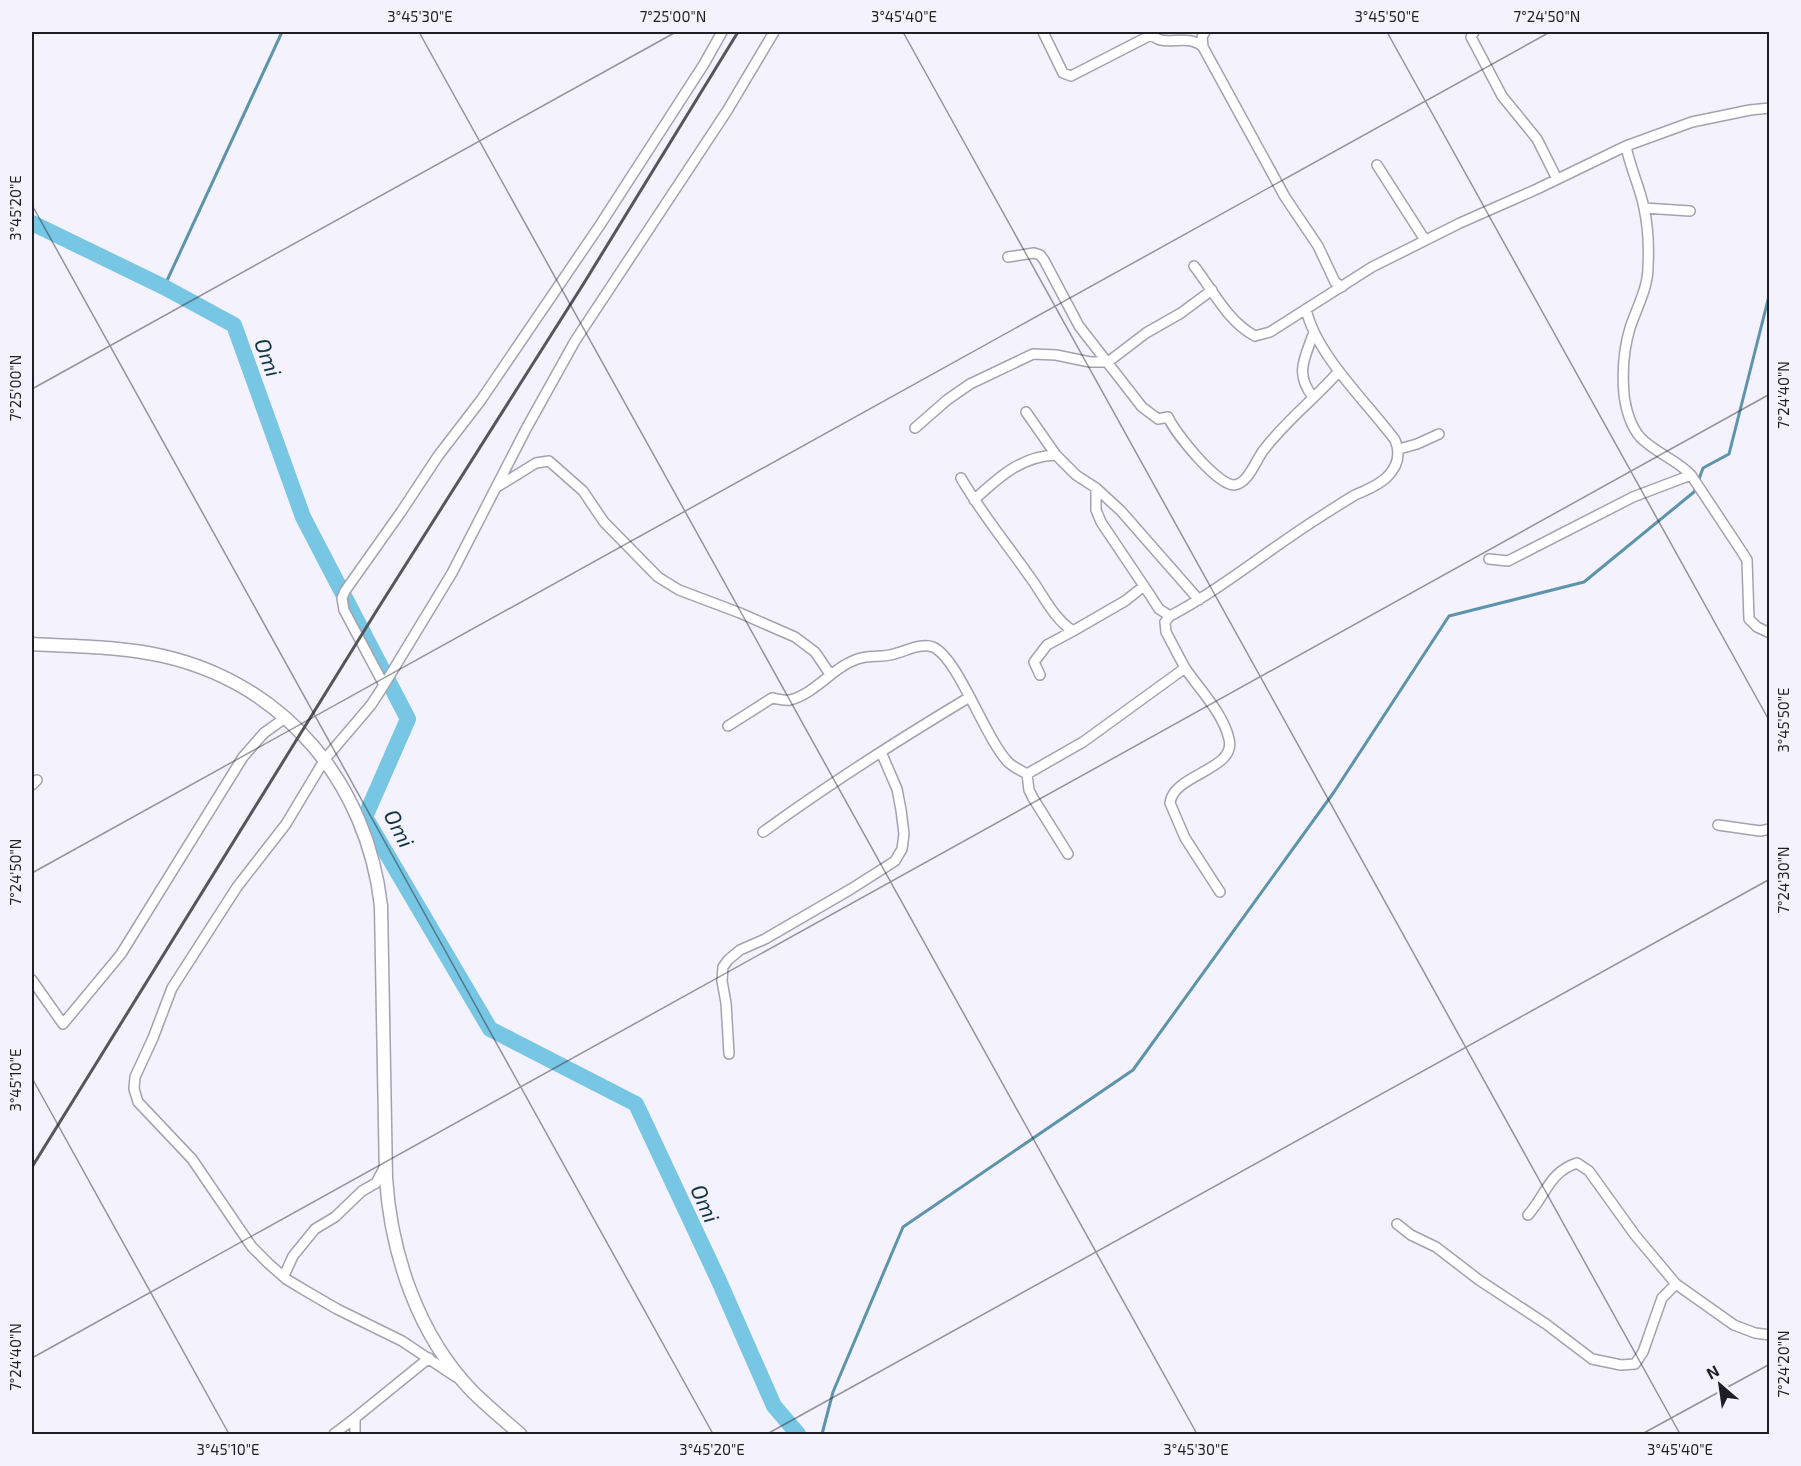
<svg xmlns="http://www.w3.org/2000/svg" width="1801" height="1466" font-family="'Exo 2',sans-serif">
<rect width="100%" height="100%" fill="#f3f2fd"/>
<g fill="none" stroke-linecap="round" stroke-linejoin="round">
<path stroke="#5d94aa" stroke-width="3" d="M164,287L282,32
M1698,482L1703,468L1729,454L1770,292
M822,1434L833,1392L903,1227L1133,1070L1334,792L1449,616L1584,582L1694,492L1696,488"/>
<path stroke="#77c6e4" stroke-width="16" d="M32,223L164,287L234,325L303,517L408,719L365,817L490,1029L636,1104L719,1281L774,1406L798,1434"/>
<defs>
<path id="minor" d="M1043,32L1063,73L1071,76L1151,35
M1150,32C1162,51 1185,31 1203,47
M1205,32L1202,37L1203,47L1285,197L1318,246L1335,282L1342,287
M1474,32L1471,37L1502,96L1537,139L1557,179
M1626,146C1630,168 1640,187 1644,208C1648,226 1649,248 1648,267C1648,288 1637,307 1630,328C1623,351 1622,371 1624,395C1626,410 1630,425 1640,437C1655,453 1676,459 1691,475L1742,552L1747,560L1749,619L1757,627L1770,633
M1377,165L1425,240
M1644,208L1690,211
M1008,257L1034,253L1040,255L1044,260L1079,326L1142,407L1158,419L1168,417C1175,433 1217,485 1234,485C1248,484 1256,460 1263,451C1285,421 1315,399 1339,371
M1194,266C1213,290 1227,321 1255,336L1270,332L1372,267L1460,223L1537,189L1626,146L1692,122L1750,110L1770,108
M1313,397C1294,373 1305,358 1314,332
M1026,412L1056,455
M915,428L947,400L970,384L1033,354L1056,355L1090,362H1108L1146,333L1181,313L1212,290
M1399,449L1417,444L1439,434
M961,478C981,513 1007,544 1030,577C1044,596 1053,618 1073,631L1125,601L1144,586
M497,487L536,463L549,461L583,491L604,522L658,577L679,590L740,613L795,637L815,652L830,674
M1096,488V510L1101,522L1150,595L1159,609L1170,616
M974,500C998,478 1021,456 1056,455L1076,475L1096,488L1121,511L1199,600
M1489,559L1508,561L1633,497L1691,475
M1185,668C1200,690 1223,713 1229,739C1237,770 1173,774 1170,803L1185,838L1220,892
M1040,675L1034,662L1047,645L1073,631
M384,685L344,610L342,598L345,591L401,512L438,456L481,400L600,225L704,64L722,32
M728,726L772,698C778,699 785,701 790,700C817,693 834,665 861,658C873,655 885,658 897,653C908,650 921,643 933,647C958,658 985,738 1008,762C1013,767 1020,770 1027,774L1083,742L1185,668L1166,632L1165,622L1170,616C1223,588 1269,549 1320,517C1331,510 1343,502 1355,495C1366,490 1378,486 1387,477C1398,466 1401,454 1395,440C1367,402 1316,355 1306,309
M1027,774L1029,790L1033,798L1068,854
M32,785L37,780
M1718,825L1760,831L1770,829
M763,832C829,784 898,740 968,698
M32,980L63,1024L121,954L243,757L264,733L285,718
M729,1054L726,1003L722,981L723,967L728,960L740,950L765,939L851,889L895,861L902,849L904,834L901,810L897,789L881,752
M1528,1215C1546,1195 1549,1172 1577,1163L1589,1171L1635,1235L1676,1284L1734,1325L1755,1333L1770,1335
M1397,1224L1411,1235L1436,1247L1479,1280L1546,1324L1592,1359L1621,1365L1635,1364L1643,1352L1662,1298L1676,1284
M284,1276L293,1256L315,1229L335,1217L362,1191L376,1183L385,1166
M456,1377L402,1341L337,1309L306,1291L286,1279L268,1263L252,1247L192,1159L138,1102L134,1089L135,1077L153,1038L172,988L237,887L286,824L325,759L371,705L384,685L452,573L526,429L575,341L727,111L774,32
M334,1434L355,1418
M355,1434V1418L429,1358"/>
<path id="secondary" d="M32,644C75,647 120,646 163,656C285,684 367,783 381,906L386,1178C391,1254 418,1335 472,1391C487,1406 504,1420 520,1434"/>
</defs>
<use href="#minor" stroke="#a3a2af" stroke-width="12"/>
<use href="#secondary" stroke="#a3a2af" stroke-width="15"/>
<use href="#minor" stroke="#fff" stroke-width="9"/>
<use href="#secondary" stroke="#fff" stroke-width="12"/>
<path stroke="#56555b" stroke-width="3" d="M32,1167L377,610L584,283L738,32"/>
</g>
<path fill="none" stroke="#1f1e23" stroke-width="1.5" stroke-opacity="0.45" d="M419,32L1197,1434M903,32L1680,1434M1387,32L1770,722M32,205L713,1434M32,389L676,32M32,873L1550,32M32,1078L229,1434M32,1358L1770,394M767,1434L1770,879M1642,1434L1770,1364"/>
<g text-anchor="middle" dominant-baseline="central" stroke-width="4.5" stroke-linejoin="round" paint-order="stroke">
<g font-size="22" font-style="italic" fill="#123744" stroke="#f3f2fd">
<text transform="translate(269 357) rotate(70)">Omi</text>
<text transform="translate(400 828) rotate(63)">Omi</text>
<text transform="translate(706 1203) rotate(66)">Omi</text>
</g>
</g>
<rect width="1801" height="1466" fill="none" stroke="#f3f2fd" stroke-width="66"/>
<g transform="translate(1720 1385) rotate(331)" stroke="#f3f2fd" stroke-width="4.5" paint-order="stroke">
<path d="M0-4.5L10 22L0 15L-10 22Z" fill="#1f1e23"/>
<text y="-9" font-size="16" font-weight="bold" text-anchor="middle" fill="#1f1e23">N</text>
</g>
<rect x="33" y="33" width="1735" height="1400" fill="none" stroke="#1f1e23" stroke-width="2"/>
<g font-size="15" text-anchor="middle" fill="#1f1e23">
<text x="420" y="22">3°45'30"E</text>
<text x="673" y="22">7°25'00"N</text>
<text x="904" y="22">3°45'40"E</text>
<text x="1387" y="22">3°45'50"E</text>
<text x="1547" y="22">7°24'50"N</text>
<text transform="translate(16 208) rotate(-90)" y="5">3°45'20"E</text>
<text transform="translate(16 388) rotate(-90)" y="5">7°25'00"N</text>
<text transform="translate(1784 395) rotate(-90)" y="5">7°24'40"N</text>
<text transform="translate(1784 720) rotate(-90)" y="5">3°45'50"E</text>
<text transform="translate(16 872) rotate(-90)" y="5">7°24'50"N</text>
<text transform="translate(1784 880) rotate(-90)" y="5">7°24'30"N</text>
<text transform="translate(16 1080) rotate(-90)" y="5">3°45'10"E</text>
<text transform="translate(16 1357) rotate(-90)" y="5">7°24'40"N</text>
<text transform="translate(1784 1364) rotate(-90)" y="5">7°24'20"N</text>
<text x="228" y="1455">3°45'10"E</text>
<text x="712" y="1455">3°45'20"E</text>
<text x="1196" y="1455">3°45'30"E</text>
<text x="1680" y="1455">3°45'40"E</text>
</g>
</svg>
